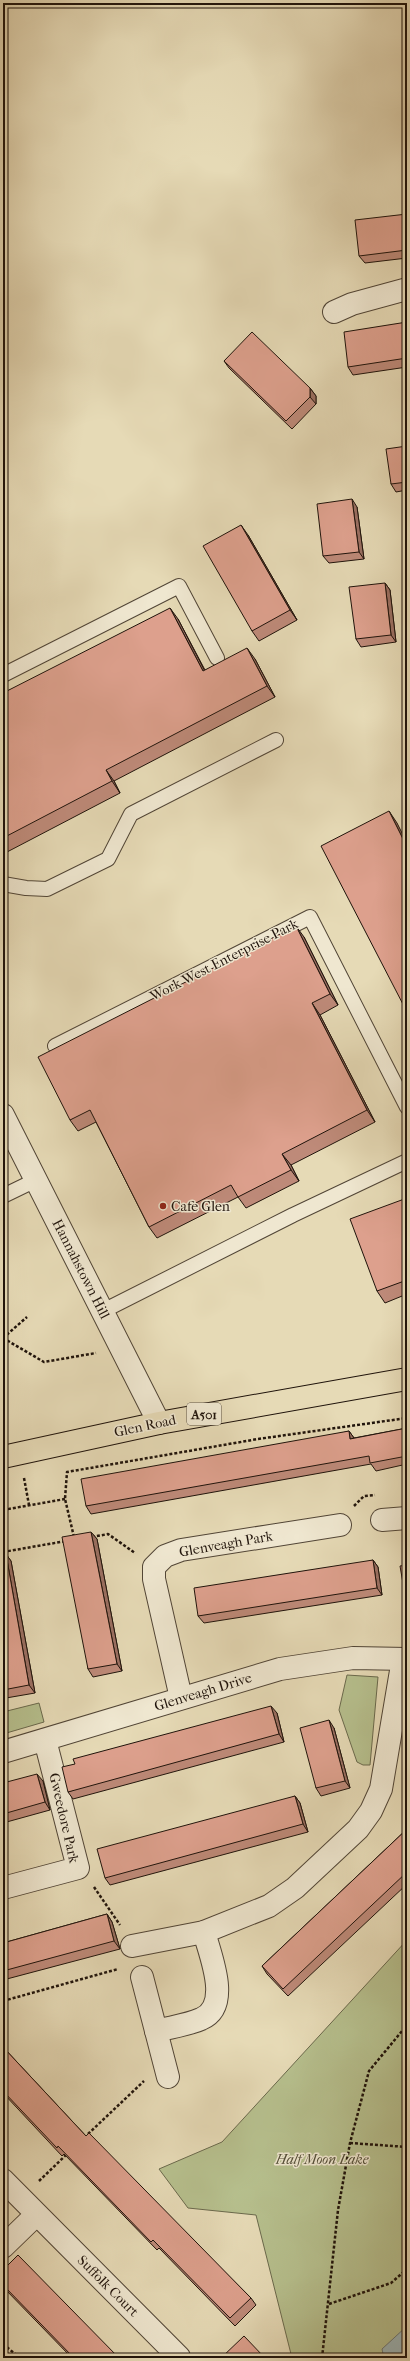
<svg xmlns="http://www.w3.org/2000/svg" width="410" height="2361" viewBox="0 0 410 2361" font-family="'IM FELL French Canon',serif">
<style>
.green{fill:#b6bf8d;stroke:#6a694c}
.water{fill:#9db7ba;stroke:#6b7574}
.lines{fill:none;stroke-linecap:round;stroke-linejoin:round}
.lane-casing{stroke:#514536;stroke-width:16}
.street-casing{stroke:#514536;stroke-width:24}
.primary-casing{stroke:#1f130b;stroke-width:24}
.path{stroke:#1f130b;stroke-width:2.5;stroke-dasharray:3 2;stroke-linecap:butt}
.lane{stroke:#efe7d0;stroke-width:14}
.street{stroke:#efe7d0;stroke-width:22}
.primary{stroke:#e6dab6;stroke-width:22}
.wall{fill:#be8a79;stroke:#1f130b}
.shaded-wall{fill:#9b7063;stroke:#1f130b}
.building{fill:#dda08d;stroke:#1f130b}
.poi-dot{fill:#8f2418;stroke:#efe7d0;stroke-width:1.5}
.labels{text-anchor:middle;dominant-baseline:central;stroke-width:3;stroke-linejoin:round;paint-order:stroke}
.shield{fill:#efe7d0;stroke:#5d5346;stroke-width:1}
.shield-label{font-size:13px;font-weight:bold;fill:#1f130b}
.street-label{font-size:14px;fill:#1f130b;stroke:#efe7d0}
.poi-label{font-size:14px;fill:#1f130b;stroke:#efe7d0;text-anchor:start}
.park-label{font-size:14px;font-style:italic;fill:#544f38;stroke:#efe7d0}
</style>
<rect width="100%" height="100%" fill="#e6dab6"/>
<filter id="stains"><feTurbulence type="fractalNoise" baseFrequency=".005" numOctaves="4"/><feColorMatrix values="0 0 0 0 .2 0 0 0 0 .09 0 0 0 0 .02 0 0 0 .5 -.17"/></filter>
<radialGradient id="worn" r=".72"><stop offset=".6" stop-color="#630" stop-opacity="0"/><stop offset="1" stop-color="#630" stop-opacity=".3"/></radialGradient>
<g class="green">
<polygon points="347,1675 378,1677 370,1765 363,1765 357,1762 339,1710"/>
<polygon points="39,1703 44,1722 3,1734 3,1712"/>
<polygon points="407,1940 407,2358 292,2358 256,2215 188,2208 159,2169 222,2142"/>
</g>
<polygon class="water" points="407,2326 407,2358 384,2358 382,2349"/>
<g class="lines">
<defs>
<g id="lane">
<polyline points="3,675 179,586 217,658"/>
<polyline points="3,884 26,888 47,889 108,859 131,814 276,740"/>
<polyline points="55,1046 310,917 407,1107"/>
<polyline points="3,1196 36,1180"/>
<polyline points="103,1311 293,1215 407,1161"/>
</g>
<g id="street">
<polyline points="334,312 352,304 407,289"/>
<polyline points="3,1115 159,1423"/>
<polyline points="382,1520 407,1518"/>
<polyline points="181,1698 154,1579 154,1567 165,1556 181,1550 340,1525"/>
<polyline points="3,1752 280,1669 353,1658 407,1659"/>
<polyline points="3,1888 78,1868 45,1740"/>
<polyline points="132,1946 204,1932 269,1906 295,1888 358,1829 371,1811 381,1789 403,1659"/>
<polyline points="142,1977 168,2077"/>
<path d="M 156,2031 C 171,2027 188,2025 201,2019 C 232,2006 210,1955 204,1932"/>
<polyline points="3,2180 179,2357"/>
<polyline points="3,2247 36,2215"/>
</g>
<polyline id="primary" points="3,1457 159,1423 407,1379"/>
</defs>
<use href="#lane" class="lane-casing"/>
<use href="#street" class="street-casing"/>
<use href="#primary" class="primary-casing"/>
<g class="path">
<polyline points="3,1338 44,1362 96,1353"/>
<polyline points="3,1338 27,1317"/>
<polyline points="24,1478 29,1505"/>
<polyline points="354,1506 364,1496 375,1495"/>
<polyline points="3,1510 65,1499"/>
<polyline points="74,1537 65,1499 67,1472 258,1439 407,1418"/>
<polyline points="92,1537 108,1534 135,1553"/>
<polyline points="3,1552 66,1541"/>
<polyline points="94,1887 120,1925"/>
<polyline points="3,2001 118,1969"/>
<polyline points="88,2134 144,2081"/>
<polyline points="350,2143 407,2147"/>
<polyline points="39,2181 67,2154"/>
<polyline points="329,2304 391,2283 407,2269"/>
<polyline points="3,2344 20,2358"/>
<polyline points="322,2358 338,2210 350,2143 369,2071 407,2025"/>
</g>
<use href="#lane" class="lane"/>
<use href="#street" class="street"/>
<use href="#primary" class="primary"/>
</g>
<g class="wall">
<polygon points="407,214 407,258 365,263 359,256"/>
<polygon points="407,322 407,367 353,375 348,367"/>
<polygon points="224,361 310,388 316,396 316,404 292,429 229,368"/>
<polygon points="407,446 407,490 396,492 391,484"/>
<polygon points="357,507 364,559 329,563 323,556"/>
<polygon points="248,535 297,620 259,641 252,631"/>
<polygon points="385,583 390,590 396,642 361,647 356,639"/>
<polygon points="178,619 205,670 255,659 275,697 114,781 120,793 7,852 3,847 3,693"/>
<polygon points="304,937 338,1005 320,1015 375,1122 291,1165 299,1181 246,1208 238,1197 157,1238 149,1227 96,1122 78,1131 70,1120"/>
<polygon points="407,1198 407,1294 385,1303 377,1291"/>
<polygon points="407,1428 407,1464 376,1471 371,1464 91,1514 86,1506 349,1431 354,1438"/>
<polygon points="91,1532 97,1539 122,1671 93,1677 88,1669"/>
<polygon points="3,1554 6,1554 11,1561 35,1693 6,1698 3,1694"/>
<polygon points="373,1560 378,1567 382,1595 204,1623 198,1616"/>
<polygon points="277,1713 284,1742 73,1799 68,1792"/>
<polygon points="334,1728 350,1788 321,1796 316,1788"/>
<polygon points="43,1781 50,1810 3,1823 3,1783"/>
<polygon points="295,1796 300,1803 308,1832 110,1885 105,1878"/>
<polygon points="407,1829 407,1884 288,1996 267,1974 262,1966"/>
<polygon points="107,1914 112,1922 120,1949 3,1980 3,1943"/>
<polygon points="3,2047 86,2136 251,2298 256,2305 235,2326 159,2248 157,2250 64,2154 62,2156 3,2093"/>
<polygon points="3,2270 119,2358 72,2358 3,2287"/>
</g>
<g class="shaded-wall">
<polygon points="310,388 316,396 316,404 310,397"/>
<polygon points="352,499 357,507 364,559 359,552"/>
<polygon points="241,525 248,535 297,620 290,610"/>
<polygon points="385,583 390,590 396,642 391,635"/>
<polygon points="170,608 178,619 211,683 203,671"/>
<polygon points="247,648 255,659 275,697 267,686"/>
<polygon points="106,770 114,781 120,793 112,781"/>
<polygon points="389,811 397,823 407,843 407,847"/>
<polygon points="296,926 304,937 338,1005 330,994"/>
<polygon points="312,1003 320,1015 375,1122 367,1110"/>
<polygon points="282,1154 291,1165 299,1181 291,1170"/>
<polygon points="349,1431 354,1438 350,1439"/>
<polygon points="91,1532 97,1539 122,1671 117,1664"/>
<polygon points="6,1554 11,1561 35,1693 29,1685"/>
<polygon points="373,1560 378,1567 382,1595 377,1588"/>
<polygon points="271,1706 277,1713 284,1742 279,1734"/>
<polygon points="329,1720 334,1728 350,1788 345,1781"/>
<polygon points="37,1774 43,1781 50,1810 45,1802"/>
<polygon points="295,1796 300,1803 308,1832 303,1824"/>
<polygon points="107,1914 112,1922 120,1949 114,1941"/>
</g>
<g class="building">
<polygon points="407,214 407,250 359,256 355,220"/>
<polygon points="407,322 407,358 348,367 344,332"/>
<polygon points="252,332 310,388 310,397 286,421 224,361"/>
<polygon points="407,446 407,482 391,484 386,449"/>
<polygon points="352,499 359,552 323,556 317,504"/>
<polygon points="241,525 290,610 252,631 203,546"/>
<polygon points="385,583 391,635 356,639 349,587"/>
<polygon points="170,608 203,671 247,648 267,686 106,770 112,781 3,838 3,693"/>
<polygon points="389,811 407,847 407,1012 321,846"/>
<polygon points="296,926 330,994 312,1003 367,1110 282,1154 291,1170 238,1197 231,1185 149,1227 90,1110 70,1120 38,1057"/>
<polygon points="407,1198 407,1280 377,1291 350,1219"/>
<polygon points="407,1428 407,1456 370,1463 369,1456 86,1506 81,1479 349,1431 350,1439"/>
<polygon points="91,1532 117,1664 88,1669 62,1537"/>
<polygon points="3,1554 6,1554 29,1685 3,1690"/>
<polygon points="373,1560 377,1588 198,1616 194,1588"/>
<polygon points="407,1565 407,1595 405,1595 400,1566"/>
<polygon points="271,1706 279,1734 68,1792 62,1767 75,1764 73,1759"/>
<polygon points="329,1720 345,1781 316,1788 300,1728"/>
<polygon points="37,1774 45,1802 3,1814 3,1783"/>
<polygon points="295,1796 303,1824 105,1878 97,1849"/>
<polygon points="407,1829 407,1872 283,1989 262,1966"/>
<polygon points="107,1914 114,1941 3,1971 3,1943"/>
<polygon points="3,2047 86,2136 89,2133 251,2298 230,2318 153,2240 151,2242 58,2146 57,2148 3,2091"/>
<polygon points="18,2255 119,2358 74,2358 3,2285 3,2270"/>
<polygon points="244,2336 264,2357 264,2358 221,2358"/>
</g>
<circle class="poi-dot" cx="163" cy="1206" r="4"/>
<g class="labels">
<rect class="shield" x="187" y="1403" width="34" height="22" rx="3"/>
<g class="shield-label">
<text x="204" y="1414">A501</text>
</g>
<g class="street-label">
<text transform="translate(224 960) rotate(-27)">Work West Enterprise Park</text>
<text transform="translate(81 1269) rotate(63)">Hannahstown Hill</text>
<text transform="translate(145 1426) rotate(-12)">Glen Road</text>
<text transform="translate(226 1544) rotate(-10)">Glenveagh Park</text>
<text transform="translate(203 1692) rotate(-17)">Glenveagh Drive</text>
<text transform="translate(64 1818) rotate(77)">Gweedore Park</text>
<text transform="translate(108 2286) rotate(45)">Suffolk Court</text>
</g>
<g class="poi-label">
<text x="171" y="1206">Cafe Glen</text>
</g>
<g class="park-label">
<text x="322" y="2159">Half Moon Lake</text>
</g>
</g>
<rect width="410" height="2361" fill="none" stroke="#e6dab6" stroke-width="16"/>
<rect x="4" y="4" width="402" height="2353" fill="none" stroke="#1f130b" stroke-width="2"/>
<rect x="8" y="8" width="394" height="2345" fill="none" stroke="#1f130b"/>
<rect width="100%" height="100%" filter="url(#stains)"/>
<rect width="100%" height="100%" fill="url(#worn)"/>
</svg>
